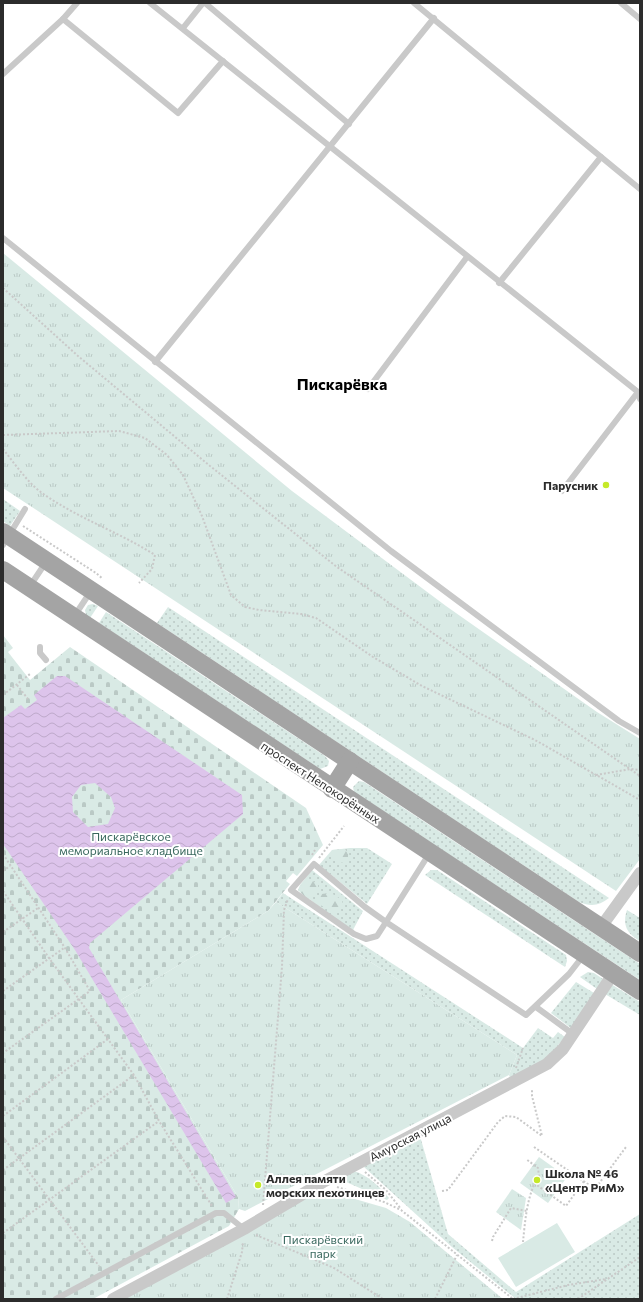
<svg xmlns="http://www.w3.org/2000/svg" width="643" height="1302" viewBox="0 0 643 1302" font-family="Commissioner,sans-serif">
<style>
.grass{fill:url(#grass-dots)}
.forest{fill:url(#forest-firs)}
.cemetery{fill:url(#cemetery-stones)}
.park{fill:url(#park-tufts)}
.garden{fill:#d9eae5}
.water{fill:url(#water-waves);fill-rule:evenodd}
.lines{fill:none;stroke-linecap:round;stroke-linejoin:round}
.path{stroke:#c9c9c9;stroke-width:2;stroke-dasharray:2 2;stroke-linecap:butt}
.service{stroke:#c9c9c9;stroke-width:6}
.minor{stroke:#c9c9c9;stroke-width:12}
.primary{stroke:#a4a4a4;stroke-width:18}
.poi-dot{fill:#c5e928;stroke:#fff;stroke-width:1.5}
.labels{text-anchor:middle;dominant-baseline:central;stroke-width:4;stroke-linejoin:round;paint-order:stroke}
.poi-label{font-size:12px;font-weight:bold;fill:#2c2c2c;stroke:#fff;text-anchor:start}
.street-label{font-size:12px;fill:#2c2c2c;stroke:#fff}
.park-label{font-size:12px;fill:#39685e;stroke:#fff}
.district-label{font-size:16px;font-weight:bold;fill:#000;stroke:#fff}
</style>
<defs>
<pattern id="grass-dots" width="8" height="8" patternUnits="userSpaceOnUse"><rect width="8" height="8" fill="#d9eae5"/><path d="M2 2h.1M6 6h.1" fill="none" stroke="#bac9c5" stroke-width="1.8" stroke-linecap="round"/></pattern>
<pattern id="forest-firs" width="22" height="20" patternUnits="userSpaceOnUse"><rect width="22" height="20" fill="#d9eae5"/><path d="M5 1l3.5 6h-7zM16 11l3.5 6h-7z" fill="#bac9c5"/></pattern>
<pattern id="cemetery-stones" width="16" height="16" patternUnits="userSpaceOnUse"><rect width="16" height="16" fill="#d9eae5"/><path d="M2 7V4a2 2 0 0 1 4 0v3zM10 15v-3a2 2 0 0 1 4 0v3z" fill="#bac9c5"/></pattern>
<pattern id="park-tufts" width="24" height="20" patternUnits="userSpaceOnUse"><rect width="24" height="20" fill="#d9eae5"/><path d="M3 7l-1-3M5 7V3M7 7l1-3M15 17l-1-3M17 17v-4M19 17l1-3" fill="none" stroke="#bac9c5"/></pattern>
<pattern id="water-waves" width="16" height="10" patternUnits="userSpaceOnUse"><rect width="16" height="10" fill="#ddc4eb"/><path d="M0 5q4-4 8 0t8 0" fill="none" stroke="#bea9ca"/></pattern>
</defs>
<rect width="100%" height="100%" fill="#fff"/>
<g class="grass">
<polygon points="3,499 20,511 10,526 3,521"/>
<polygon points="93,604 98,606 90,618 86,615 85,610 88,605"/>
<path d="M 168,607 L 609,898 C 599,906 591,907 579,902 L 157,623 Z"/>
<polygon points="106,612 325,756 329,761 328,766 320,769 99,623"/>
<polygon points="359,781 364,782 640,964 640,980 354,792 353,787"/>
<polygon points="350,848 367,848 392,864 367,904 319,865 332,850"/>
<polygon points="312,870 363,911 353,930 341,924 298,890 300,885"/>
<polygon points="431,870 437,870 566,955 567,961 565,967 425,875"/>
<polygon points="283,893 523,1048 538,1028 553,1038 558,1032 565,1037 545,1061 511,1080 509,1075 517,1055 276,902"/>
<path d="M 627,910 L 640,918 L 640,941 C 627,934 622,925 627,910 Z"/>
<polygon points="588,972 594,973 603,979 597,989 580,977"/>
<polygon points="576,982 594,993 572,1029 551,1013"/>
<polygon points="611,984 640,1002 640,1015 605,994"/>
<polygon points="420,1136 448,1234 516,1292 640,1214 640,1299 516,1299 452,1247 364,1167"/>
<path d="M 354,1171 C 369,1176 379,1186 389,1198 L 387,1200 L 337,1178 Z"/>
</g>
<g class="forest">
<polygon points="345,849 348,854 348,859 345,863 338,862 331,855 332,850"/>
<polygon points="306,878 318,884 318,888 308,900 298,890"/>
<polygon points="331,893 342,900 343,906 339,911 331,911 317,903 316,899 321,894"/>
</g>
<polygon class="cemetery" points="3,635 13,648 8,652 30,680 70,647 306,808 323,845 297,876 293,873 286,881 290,884 268,911 121,1000 238,1197 239,1209 229,1226 93,1299 3,1299"/>
<g class="park">
<polygon points="3,253 292,491 446,606 597,712 640,739 640,859 616,891 3,488"/>
<polygon points="276,902 517,1055 509,1075 245,1211 239,1209 238,1197 121,1000 268,911"/>
<polygon points="539,1157 567,1177 548,1203 520,1183"/>
<polygon points="317,1188 386,1208 410,1222 503,1299 119,1299"/>
<polygon points="512,1189 526,1198 521,1230 496,1212"/>
</g>
<polygon class="garden" points="557,1223 575,1252 516,1287 498,1258"/>
<path class="water" d="M 57,676 L 65,676 L 242,795 L 243,814 L 90,943 L 89,948 L 236,1197 L 226,1203 L 75,950 L 3,844 L 3,718 L 21,705 L 25,709 L 37,700 L 34,695 ZM 95,783 L 111,797 L 115,808 L 108,824 L 88,827 L 73,812 L 72,797 L 81,785 Z"/>
<g class="lines">
<g class="path">
<polyline points="3,288 78,356 210,466 337,567 640,776"/>
<polyline points="3,435 119,431 145,438 167,455 183,475 202,516 231,595 245,607 259,610 301,614 316,618 373,657 422,686 535,740 640,800"/>
<path d="M 3,449 C 15,464 27,482 42,493 C 77,518 119,532 155,555 L 152,569 L 139,583"/>
<polyline points="23,526 96,573 103,579"/>
<polyline points="17,685 28,699"/>
<polyline points="3,695 30,674"/>
<polyline points="596,775 631,769 640,770"/>
<polyline points="3,854 65,948 90,991 3,1053"/>
<polyline points="312,855 315,850"/>
<polyline points="319,858 344,826"/>
<polyline points="3,871 10,866"/>
<polyline points="3,891 49,958 134,1075 159,1121 212,1206"/>
<polyline points="3,932 38,908"/>
<polyline points="3,991 64,948"/>
<polyline points="516,1068 523,1048"/>
<polyline points="3,1116 108,1039"/>
<polyline points="3,1137 99,1266"/>
<polyline points="534,1147 595,1189 626,1147"/>
<polyline points="3,1170 134,1075"/>
<polyline points="365,1172 386,1190 401,1209"/>
<polyline points="534,1183 566,1206 584,1181"/>
<polyline points="337,1187 384,1202 401,1210 513,1299"/>
<polyline points="442,1191 448,1190 498,1122 505,1116 516,1117 542,1136 532,1096 532,1090"/>
<polyline points="263,1205 282,967 284,910 288,899"/>
<polyline points="3,1233 159,1121"/>
<polyline points="256,1235 334,1268 383,1299"/>
<polyline points="492,1241 493,1237 511,1208 527,1211"/>
<path d="M 523,1242 C 525,1222 527,1193 539,1176 L 538,1168 L 526,1159"/>
<polyline points="227,1299 242,1252 243,1242"/>
<polyline points="435,1299 457,1255"/>
<polyline points="513,1299 568,1285 606,1279"/>
<polyline points="578,1299 640,1257"/>
</g>
<g class="service">
<polyline points="150,3 638,392 640,399"/>
<polyline points="205,3 349,124"/>
<polyline points="414,3 640,189"/>
<polyline points="621,3 640,19"/>
<polyline points="63,19 178,113 223,61"/>
<polyline points="183,28 203,3"/>
<polyline points="3,74 63,19 77,3"/>
<polyline points="3,238 391,551 619,721 640,733"/>
<polyline points="499,283 601,157"/>
<polyline points="155,362 434,18"/>
<polyline points="368,389 467,257"/>
<polyline points="562,491 638,392 639,393"/>
<polyline points="3,545 25,509"/>
<polyline points="30,586 46,562"/>
<polyline points="75,615 91,591"/>
<polyline points="40,647 40,653 46,660"/>
<polyline points="429,854 386,922 526,1015 569,974 583,956"/>
<polygon points="314,864 365,907 386,922 377,936 366,939 354,934 291,890"/>
<polyline points="536,1007 573,1034"/>
<polyline points="56,1299 216,1213 224,1213 244,1229"/>
</g>
<g class="minor">
<polyline points="601,927 640,873"/>
<polyline points="113,1299 244,1229 323,1182 547,1064 563,1049 613,974"/>
</g>
<g class="primary">
<polyline points="3,532 640,953"/>
<polyline points="3,570 640,991"/>
<polyline points="332,789 350,761"/>
</g>
</g>
<g class="poi-dot">
<circle cx="606" cy="485" r="4"/>
<circle cx="537" cy="1180" r="4"/>
<circle cx="258" cy="1185" r="4"/>
</g>
<g class="labels">
<g class="poi-label">
<text x="598" y="485" text-anchor="end">Парусник</text>
<text x="545" y="1173">Школа № 46<tspan x="545" dy="14">«Центр РиМ»</tspan></text>
<text x="266" y="1178">Аллея памяти<tspan x="266" dy="14">морских пехотинцев</tspan></text>
</g>
<g class="street-label">
<text transform="translate(321 782) rotate(33)">проспект Непокорённых</text>
<text transform="translate(410 1137) rotate(-27)">Амурская улица</text>
</g>
<g class="park-label">
<text x="131" y="836">Пискарёвское<tspan x="131" dy="14">мемориальное кладбище</tspan></text>
<text x="323" y="1239">Пискарёвский<tspan x="323" dy="14">парк</tspan></text>
</g>
<g class="district-label">
<text x="342" y="383">Пискарёвка</text>
</g>
</g>
<rect width="643" height="1302" fill="none" stroke="#2c2c2c" stroke-width="8"/>
</svg>
